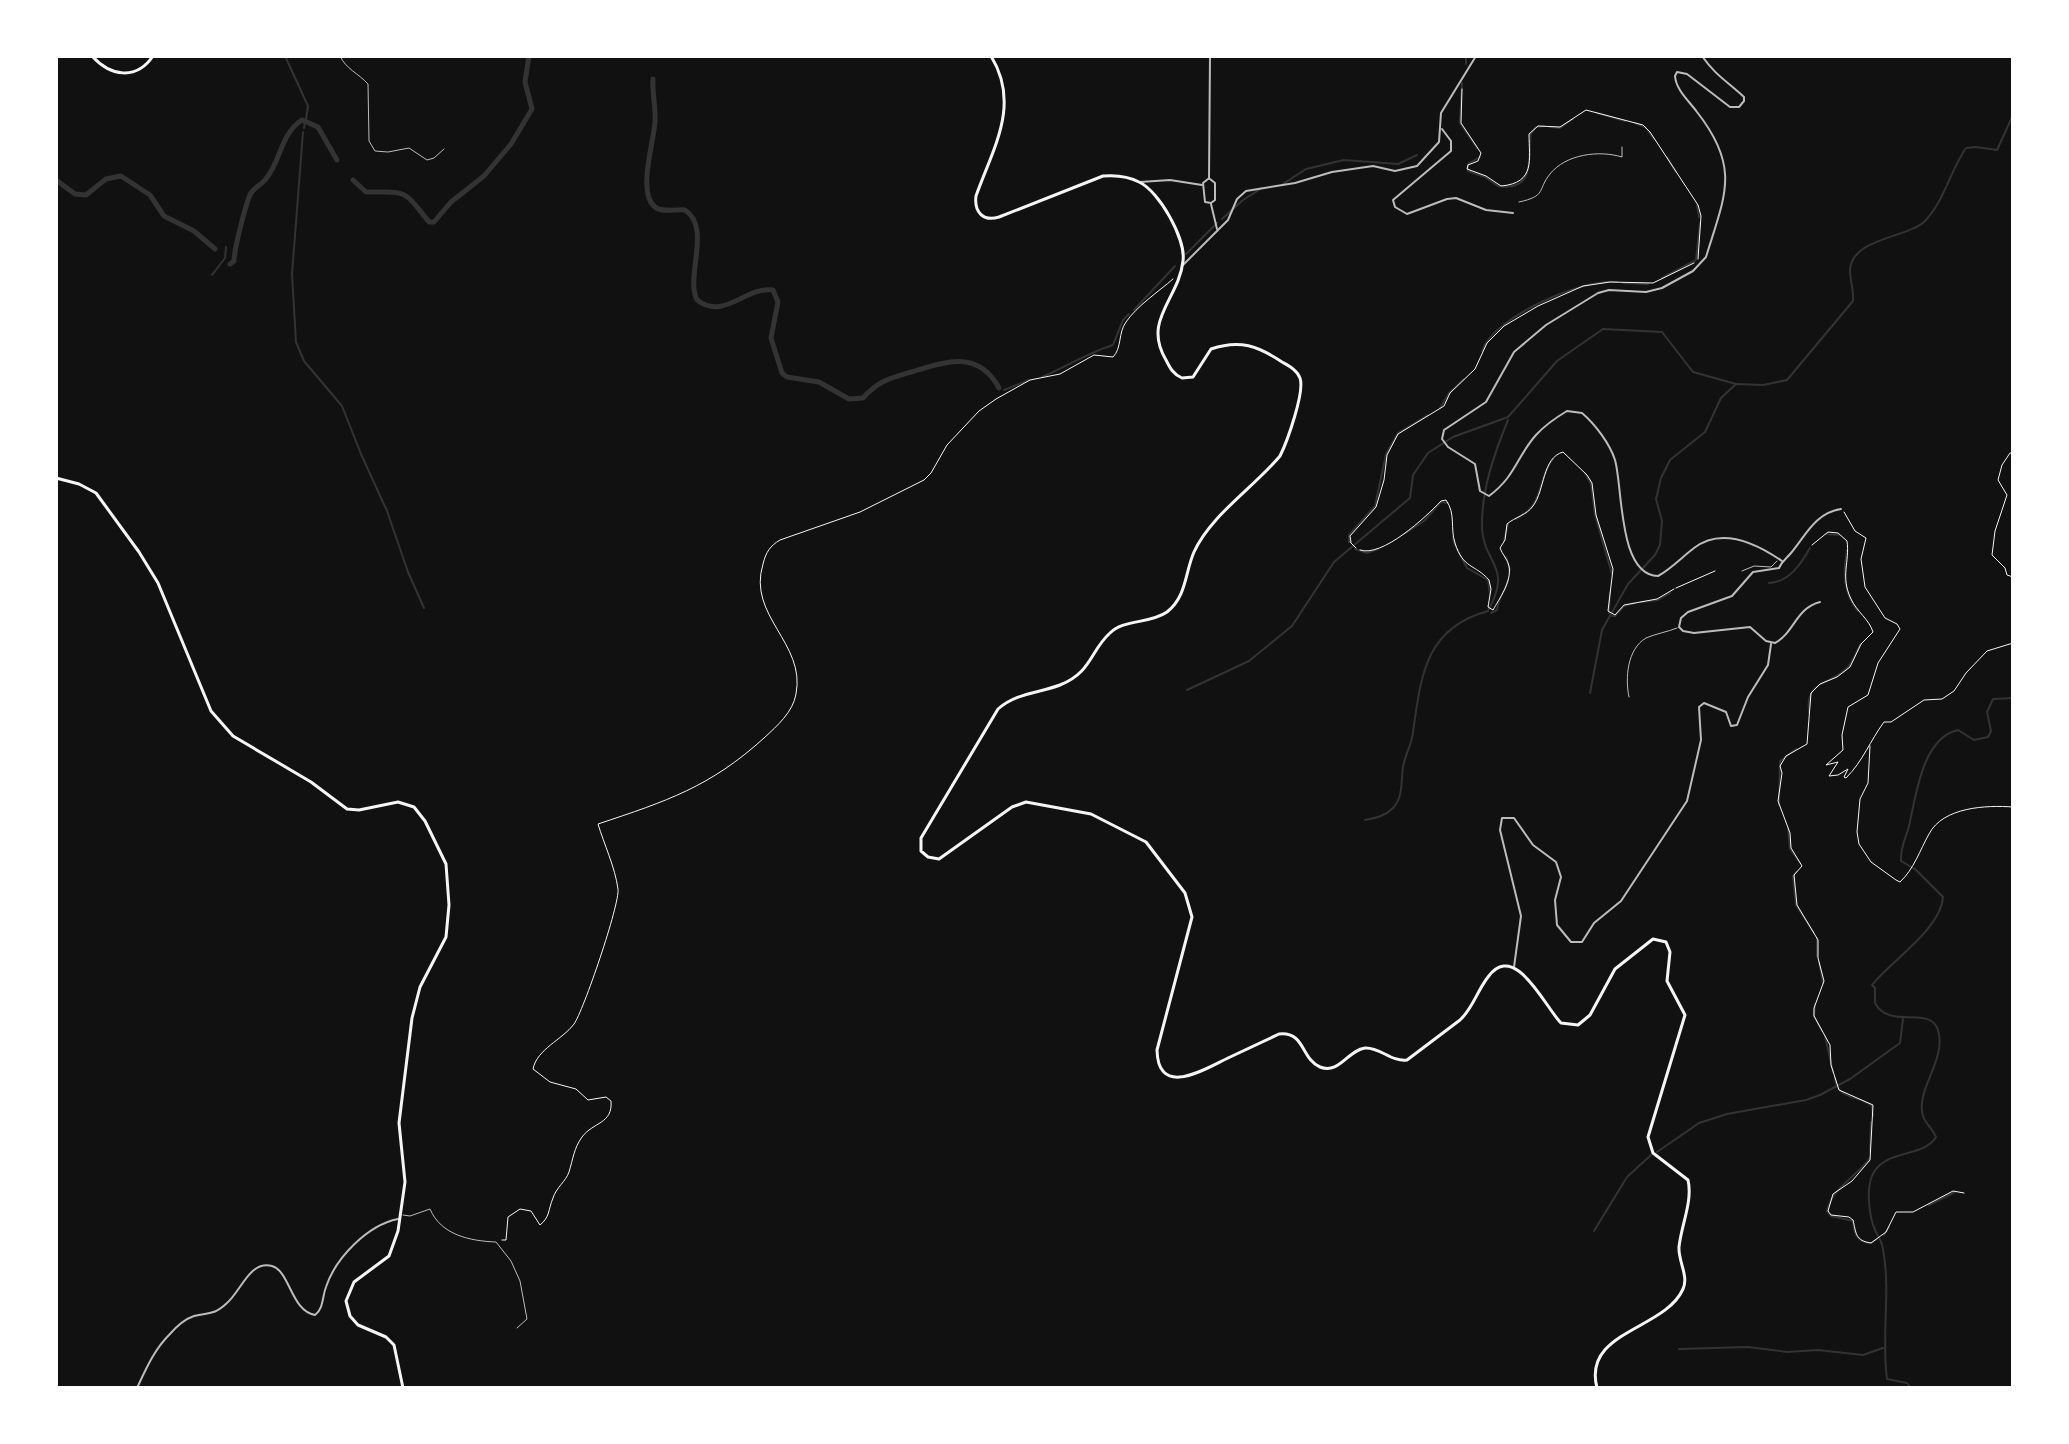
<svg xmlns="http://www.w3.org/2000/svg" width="2069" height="1444" viewBox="0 0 2069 1444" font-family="'Crimson Pro',serif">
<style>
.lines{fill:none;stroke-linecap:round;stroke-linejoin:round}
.stream{stroke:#333;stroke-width:2}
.canal{stroke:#333;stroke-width:5}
.path{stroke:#f5f5f5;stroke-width:1}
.service{stroke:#bcbcbc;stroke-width:1}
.minor{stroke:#bcbcbc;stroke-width:2}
.secondary{stroke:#f5f5f5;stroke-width:3}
</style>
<rect width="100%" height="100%" fill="#111"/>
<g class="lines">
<g class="stream">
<polyline points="285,56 308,106 306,119"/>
<polyline points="1466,56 1466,64"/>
<polyline points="1462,83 1460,123 1477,148"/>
<polyline points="1597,113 1625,121"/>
<polyline points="1635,123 1645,127 1654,139"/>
<polyline points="1550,127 1560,128 1573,119"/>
<polyline points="304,128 305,122"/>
<polyline points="303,132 292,274 296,342 304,361 342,406 361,454 387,511 408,572 424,608"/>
<path d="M 1480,157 L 1468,164 L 1468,171 L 1485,177 L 1498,186 C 1538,192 1527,155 1531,133 L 1536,127 L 1544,126"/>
<polyline points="1667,157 1676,172"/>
<polyline points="1283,184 1306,169 1344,160 1398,164 1417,155"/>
<polyline points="1697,205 1699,217"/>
<polyline points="1222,219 1243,200 1262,188"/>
<polyline points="1186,254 1217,223"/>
<polyline points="212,275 225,258 226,247"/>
<polyline points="1662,278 1696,260 1700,223"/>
<polyline points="1623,283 1648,284"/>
<polyline points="1134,310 1175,266"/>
<path d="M 1482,351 C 1493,317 1583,278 1617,282"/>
<path d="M 1042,377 C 1067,366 1088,353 1113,345 L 1123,320 L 1129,314"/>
<polyline points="1004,390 1029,380"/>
<polyline points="1440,408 1449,393 1464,379"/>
<polyline points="1585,473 1591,484 1595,515 1612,574"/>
<path d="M 1516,519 C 1546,503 1536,481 1553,459"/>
<polyline points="1404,534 1424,521 1441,502 1448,503"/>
<polyline points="1826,534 1839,535"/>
<polyline points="1453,537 1454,543 1467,568 1488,580 1490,594"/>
<polyline points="1504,541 1508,524"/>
<polyline points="1349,542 1349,535 1375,506 1386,454 1398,433 1428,415"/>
<polyline points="1355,549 1367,553 1378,549"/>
<path d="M 1847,550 C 1843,572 1843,593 1858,611"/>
<polyline points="1506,557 1510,570"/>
<path d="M 1769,583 C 1789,582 1801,564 1810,548"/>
<polyline points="1641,602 1658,600 1670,593"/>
<path d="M 1491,613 L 1497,610 C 1498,598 1505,592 1508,580"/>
<polyline points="1609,613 1610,592"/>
<polyline points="1612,616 1615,616 1624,606 1635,603"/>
<polyline points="1187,690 1249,661 1292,626 1334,562 1410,498 1413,475 1428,453 1453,437 1508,417 1557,361 1603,329 1662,332 1693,372 1736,384"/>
<path d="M 1590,693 L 1602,630 L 1628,584 L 1655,555 L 1660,545 L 1662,521 L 1656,499 L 1661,478 L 1670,460 L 1705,432 L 1721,398 L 1736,384 L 1763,385 L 1787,380 L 1853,301 C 1854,290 1850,281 1850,270 C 1852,237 1910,238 1926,220 C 1945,199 1950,171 1966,148 L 1976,147 L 1997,150 L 2013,115"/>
<path d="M 1809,713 C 1805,678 1830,687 1848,667 C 1854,661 1856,651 1861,644"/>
<polyline points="1779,805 1780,761 1796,749"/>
<path d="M 1365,820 C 1376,818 1385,816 1393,808 C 1403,798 1401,781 1403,767 C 1405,755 1412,744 1413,732 C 1421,676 1425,628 1488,611 C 1513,566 1484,564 1482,529 C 1481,491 1494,454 1508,420"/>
<polyline points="1788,829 1790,849 1800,863"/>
<polyline points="1797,871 1793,876 1796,905 1814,933"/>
<polyline points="1817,938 1817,956"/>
<polyline points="1819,962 1823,983"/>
<polyline points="1815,1004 1814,1016 1822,1031"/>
<polyline points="1825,1036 1833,1072"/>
<path d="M 1835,1078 C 1837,1100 1858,1095 1872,1106 L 1873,1116"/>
<polyline points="1657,1152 1699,1123 1727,1114 1806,1100 1820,1095 1850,1079 1900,1043 1903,1019"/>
<polyline points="1870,1152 1871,1122"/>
<path d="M 1870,1158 C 1856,1177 1832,1188 1827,1211 L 1831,1216 L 1853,1221 C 1854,1233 1856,1242 1871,1243 L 1877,1239"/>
<polyline points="1929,1205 1955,1192"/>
<polyline points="1594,1231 1627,1177 1651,1155"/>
<polyline points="1884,1235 1889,1227"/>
<polyline points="1679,1349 1748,1347 1787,1352 1818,1350 1863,1355 1883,1348"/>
<path d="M 1911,1388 L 1907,1383 L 1887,1379 C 1881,1336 1891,1293 1883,1249 C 1882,1242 1879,1238 1876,1232 C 1869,1218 1865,1186 1874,1172 C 1888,1149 1923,1158 1936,1137 C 1933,1129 1925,1123 1923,1116 C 1915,1090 1947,1060 1938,1030 C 1930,1005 1889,1030 1875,1003 L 1875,988 L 1872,985 C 1891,961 1941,929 1943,897 L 1915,869 L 1901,861 C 1900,847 1906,838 1909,826 C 1916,796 1922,738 1958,730 L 1974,740 L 1988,737 L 1991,731 L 1987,712 L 1993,699 L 2013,698"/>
</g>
<g class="canal">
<path d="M 653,79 C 652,93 656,108 655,122 C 654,141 637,193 655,207 C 662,213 676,209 685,210 C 712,228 685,276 697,300 C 724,321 746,286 773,290 L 778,302 L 771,338 L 782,373 L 787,377 L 819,382 L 849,399 L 863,398 C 878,381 890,378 911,372 C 945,362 978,349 999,388"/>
<polyline points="56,180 75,194 86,195 106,179 121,176 150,195 164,216 194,231 215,249"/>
<path d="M 353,180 L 366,192 C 407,192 402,188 429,222 L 434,222 L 451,202 L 484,176 L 511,144 L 532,109 L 525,82 L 529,56"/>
<path d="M 230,264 L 234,261 C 234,250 246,202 251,193 C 255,187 261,185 265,180 C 281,162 280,134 302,120 L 318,127 L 337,160"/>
</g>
<g class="path">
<path d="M 1462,89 L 1461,123 L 1481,153 L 1478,161 L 1468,165 L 1467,169 L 1486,176 L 1501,186 C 1536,183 1529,159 1529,134 L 1538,126 L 1560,127 L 1586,110 L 1643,125 L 1650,132 L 1698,205 L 1701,216 L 1698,259"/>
<polyline points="2013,453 2010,453 2002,465 1998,480 2007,495 1995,531 1992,555 2005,568 2007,575 2013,577"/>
<path d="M 1844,512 L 1855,531 L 1866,538 L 1861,559 L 1865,587 L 1885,618 L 1897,624 L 1900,629 L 1878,663 L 1868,695 L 1848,707 L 1842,735 L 1843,750 L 1826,765 L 1838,762 L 1829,776 L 1838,775 L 1848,769 L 1844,777 L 1846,778 C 1863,761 1870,741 1884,722 L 1891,722 L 1924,700 L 1942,699 L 1954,691 L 1966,673 L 1987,651 L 2013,643"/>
<polyline points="1350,542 1356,548"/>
<polyline points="1351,542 1350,536 1376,507 1384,480 1387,455 1398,434 1444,406 1450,393 1475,369 1487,343 1504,326 1538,306 1583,286 1610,282 1653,283 1694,263"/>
<path d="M 1812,545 L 1828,532 L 1838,533 L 1847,541 C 1850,562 1840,576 1851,599 C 1857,612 1869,619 1873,632 L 1861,644 L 1850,667 L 1837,677 L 1820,684 L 1811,693 L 1807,744 L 1786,756 L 1780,766 L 1782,773 L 1778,801 L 1790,833 L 1791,848 L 1802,866 L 1794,875 L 1797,905 L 1818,940 L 1818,958 L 1824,981 L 1814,1008 L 1814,1016 L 1830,1045 L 1831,1065 L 1839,1090 L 1873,1105 L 1870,1160 L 1852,1181 L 1833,1194 L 1828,1211 L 1831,1215 L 1849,1217 L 1853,1220 C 1856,1232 1855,1241 1871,1243 L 1886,1232 L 1896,1212 L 1913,1212 L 1953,1191 L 1964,1193"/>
<path d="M 1360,550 C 1382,558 1426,517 1441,501 L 1446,500 C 1456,514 1450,528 1455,543 C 1463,569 1475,564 1489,580 L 1491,589 L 1488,607 L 1493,610 C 1499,599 1512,582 1509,566 C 1508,560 1502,554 1500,548 L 1505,540 L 1507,524 C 1515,517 1527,515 1533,506 C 1545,490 1542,458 1563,452 L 1587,475 L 1592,483 L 1596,515 L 1613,569 L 1608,611 L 1615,615 L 1624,605 L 1657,599 L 1674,589"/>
<polyline points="1676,588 1715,571"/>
<path d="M 1870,746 L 1868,783 L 1860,799 L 1857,832 L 1859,844 L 1871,862 L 1896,880 L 1900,882 C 1914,869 1920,850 1929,834 C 1943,807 1986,805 2013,807"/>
<path d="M 502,1240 L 506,1240 L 508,1217 L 520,1209 L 531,1211 L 540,1225 C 550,1217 548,1210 553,1198 C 556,1188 566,1181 569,1172 C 573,1159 574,1148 582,1137 C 593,1122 613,1124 611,1101 L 606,1097 L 588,1100 L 576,1089 L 550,1082 L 533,1069 C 537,1049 562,1040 574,1024 C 583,1012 620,904 618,889 C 615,867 604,844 598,824 C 667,801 710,787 764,738 C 777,726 793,712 796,694 C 806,643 747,616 763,564 C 766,552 770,546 780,540 L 860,512 L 924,480 L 931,473 L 947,445 L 979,411 L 996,399 L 1030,380 L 1060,374 L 1094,355 L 1113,357 C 1122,348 1118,333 1126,322 C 1137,306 1158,292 1173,279"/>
</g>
<g class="service">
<path d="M 340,56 C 346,69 358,73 368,84 L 369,141 L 375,151 L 388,152 L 409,148 L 427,160 L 434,158 L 444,149"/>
<path d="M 1519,202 C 1547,196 1537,190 1550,174 C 1566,154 1599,150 1622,157 L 1622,147"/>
<polyline points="1742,571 1754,566 1771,567 1777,561"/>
<path d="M 1629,697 C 1625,679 1627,649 1646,638 C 1655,634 1667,632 1677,628"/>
<path d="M 403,1215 L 410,1216 L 430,1209 C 441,1235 470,1241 496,1242 L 511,1261 L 520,1281 L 527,1319 L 517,1328"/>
</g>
<g class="minor">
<path d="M 1702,56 C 1716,76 1727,81 1744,97 L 1744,101 L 1739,107 L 1730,107 L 1687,74 L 1677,72 L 1675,76 C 1676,90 1689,101 1697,112 C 1741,168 1725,195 1706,257 L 1693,271 L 1662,288 L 1646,292 L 1609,290 L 1598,293 L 1546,325 L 1514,352 L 1486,402 L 1444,430 L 1442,439 L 1448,447 L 1475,464 L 1480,491 L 1489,496 C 1516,476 1517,456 1536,435 C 1545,425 1557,417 1567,411 L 1582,413 C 1595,424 1610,444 1615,460 C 1623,488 1618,575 1658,576 C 1671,569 1682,557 1694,548 C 1721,527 1756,543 1782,561"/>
<polyline points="1442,129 1451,141 1451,151 1393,200 1395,207 1407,214 1447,199 1456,198 1486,210 1513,213"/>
<polyline points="1208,179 1203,183 1205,202 1211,203"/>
<polyline points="1209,179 1210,56"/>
<polyline points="1210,179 1215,183 1215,200 1211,203"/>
<polyline points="1140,182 1170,180 1202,185"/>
<polyline points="1211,204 1217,229"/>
<polyline points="1183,265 1228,220 1237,199 1246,191 1295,183 1332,172 1373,166 1395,171 1417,166 1439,142 1441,113 1476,56"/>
<path d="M 1820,602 C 1796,608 1794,633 1775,643 L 1766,641 L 1750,627 L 1694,633 L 1683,631 L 1679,627 L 1681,618 L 1688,612 L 1732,596 L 1753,572 L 1779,568 C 1782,561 1786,559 1791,553 C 1806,535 1815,513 1841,509"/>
<polyline points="1514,967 1521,916 1500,830 1502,818 1514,818 1533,845 1556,862 1561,877 1555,900 1557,925 1571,942 1582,942 1594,923 1621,901 1687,801 1701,740 1699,707 1704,703 1726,712 1731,726 1737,725 1748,697 1768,665 1771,644"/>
<path d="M 137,1388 C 146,1369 154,1350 169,1335 C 175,1328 185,1319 194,1316 C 209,1312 213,1316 227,1303 C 241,1291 250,1260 272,1266 C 290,1271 291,1311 315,1315 C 324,1308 322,1297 326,1287 C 336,1257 368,1225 398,1219"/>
</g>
<g class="secondary">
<path d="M 92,56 C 110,76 136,81 153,56"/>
<polyline points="915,56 921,56"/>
<path d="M 991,56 C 1021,105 993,148 976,196 C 974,212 983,222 999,217 L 1103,176 C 1115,175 1128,176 1139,182 C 1159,191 1186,239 1183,261 C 1179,299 1142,320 1166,360 C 1170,368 1173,374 1182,378 L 1193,377 L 1211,349 C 1240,339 1258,346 1282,362 C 1289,366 1297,370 1300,378 C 1305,392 1287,442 1280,456 C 1254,487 1210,516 1194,552 C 1185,572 1187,596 1167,612 C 1150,624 1124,619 1110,633 C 1090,651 1092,672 1060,685 C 1039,693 1016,693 998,709 L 921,838 L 921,851 L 928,857 L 939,859 L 1012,807 L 1026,802 L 1091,814 L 1146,842 L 1185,893 L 1192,917 L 1157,1050 C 1158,1099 1205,1069 1228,1058 C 1245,1050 1262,1042 1279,1034 C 1305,1031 1301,1059 1320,1067 C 1339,1075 1348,1050 1365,1048 C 1380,1047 1391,1062 1407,1060 L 1460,1020 C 1473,1008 1477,991 1488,977 C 1515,940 1545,1007 1561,1023 L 1578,1025 L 1590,1015 L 1615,969 L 1653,939 L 1666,942 L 1670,952 L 1667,981 L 1685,1015 L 1648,1137 L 1653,1153 L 1688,1180 C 1693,1201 1681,1226 1679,1247 C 1678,1261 1689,1276 1683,1289 C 1665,1330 1582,1331 1597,1388"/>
<polyline points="56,478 79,484 96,493 139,552 158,583 211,711 233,736 311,782 347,809 359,810 398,802 414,807 425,821 446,864 449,905 446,937 420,987 412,1018 399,1123 405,1182 398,1231 389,1256 354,1282 346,1301 350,1316 358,1325 386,1337 394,1345 403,1388"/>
</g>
</g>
<rect width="2069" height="1444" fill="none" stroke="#ffffff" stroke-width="116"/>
</svg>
